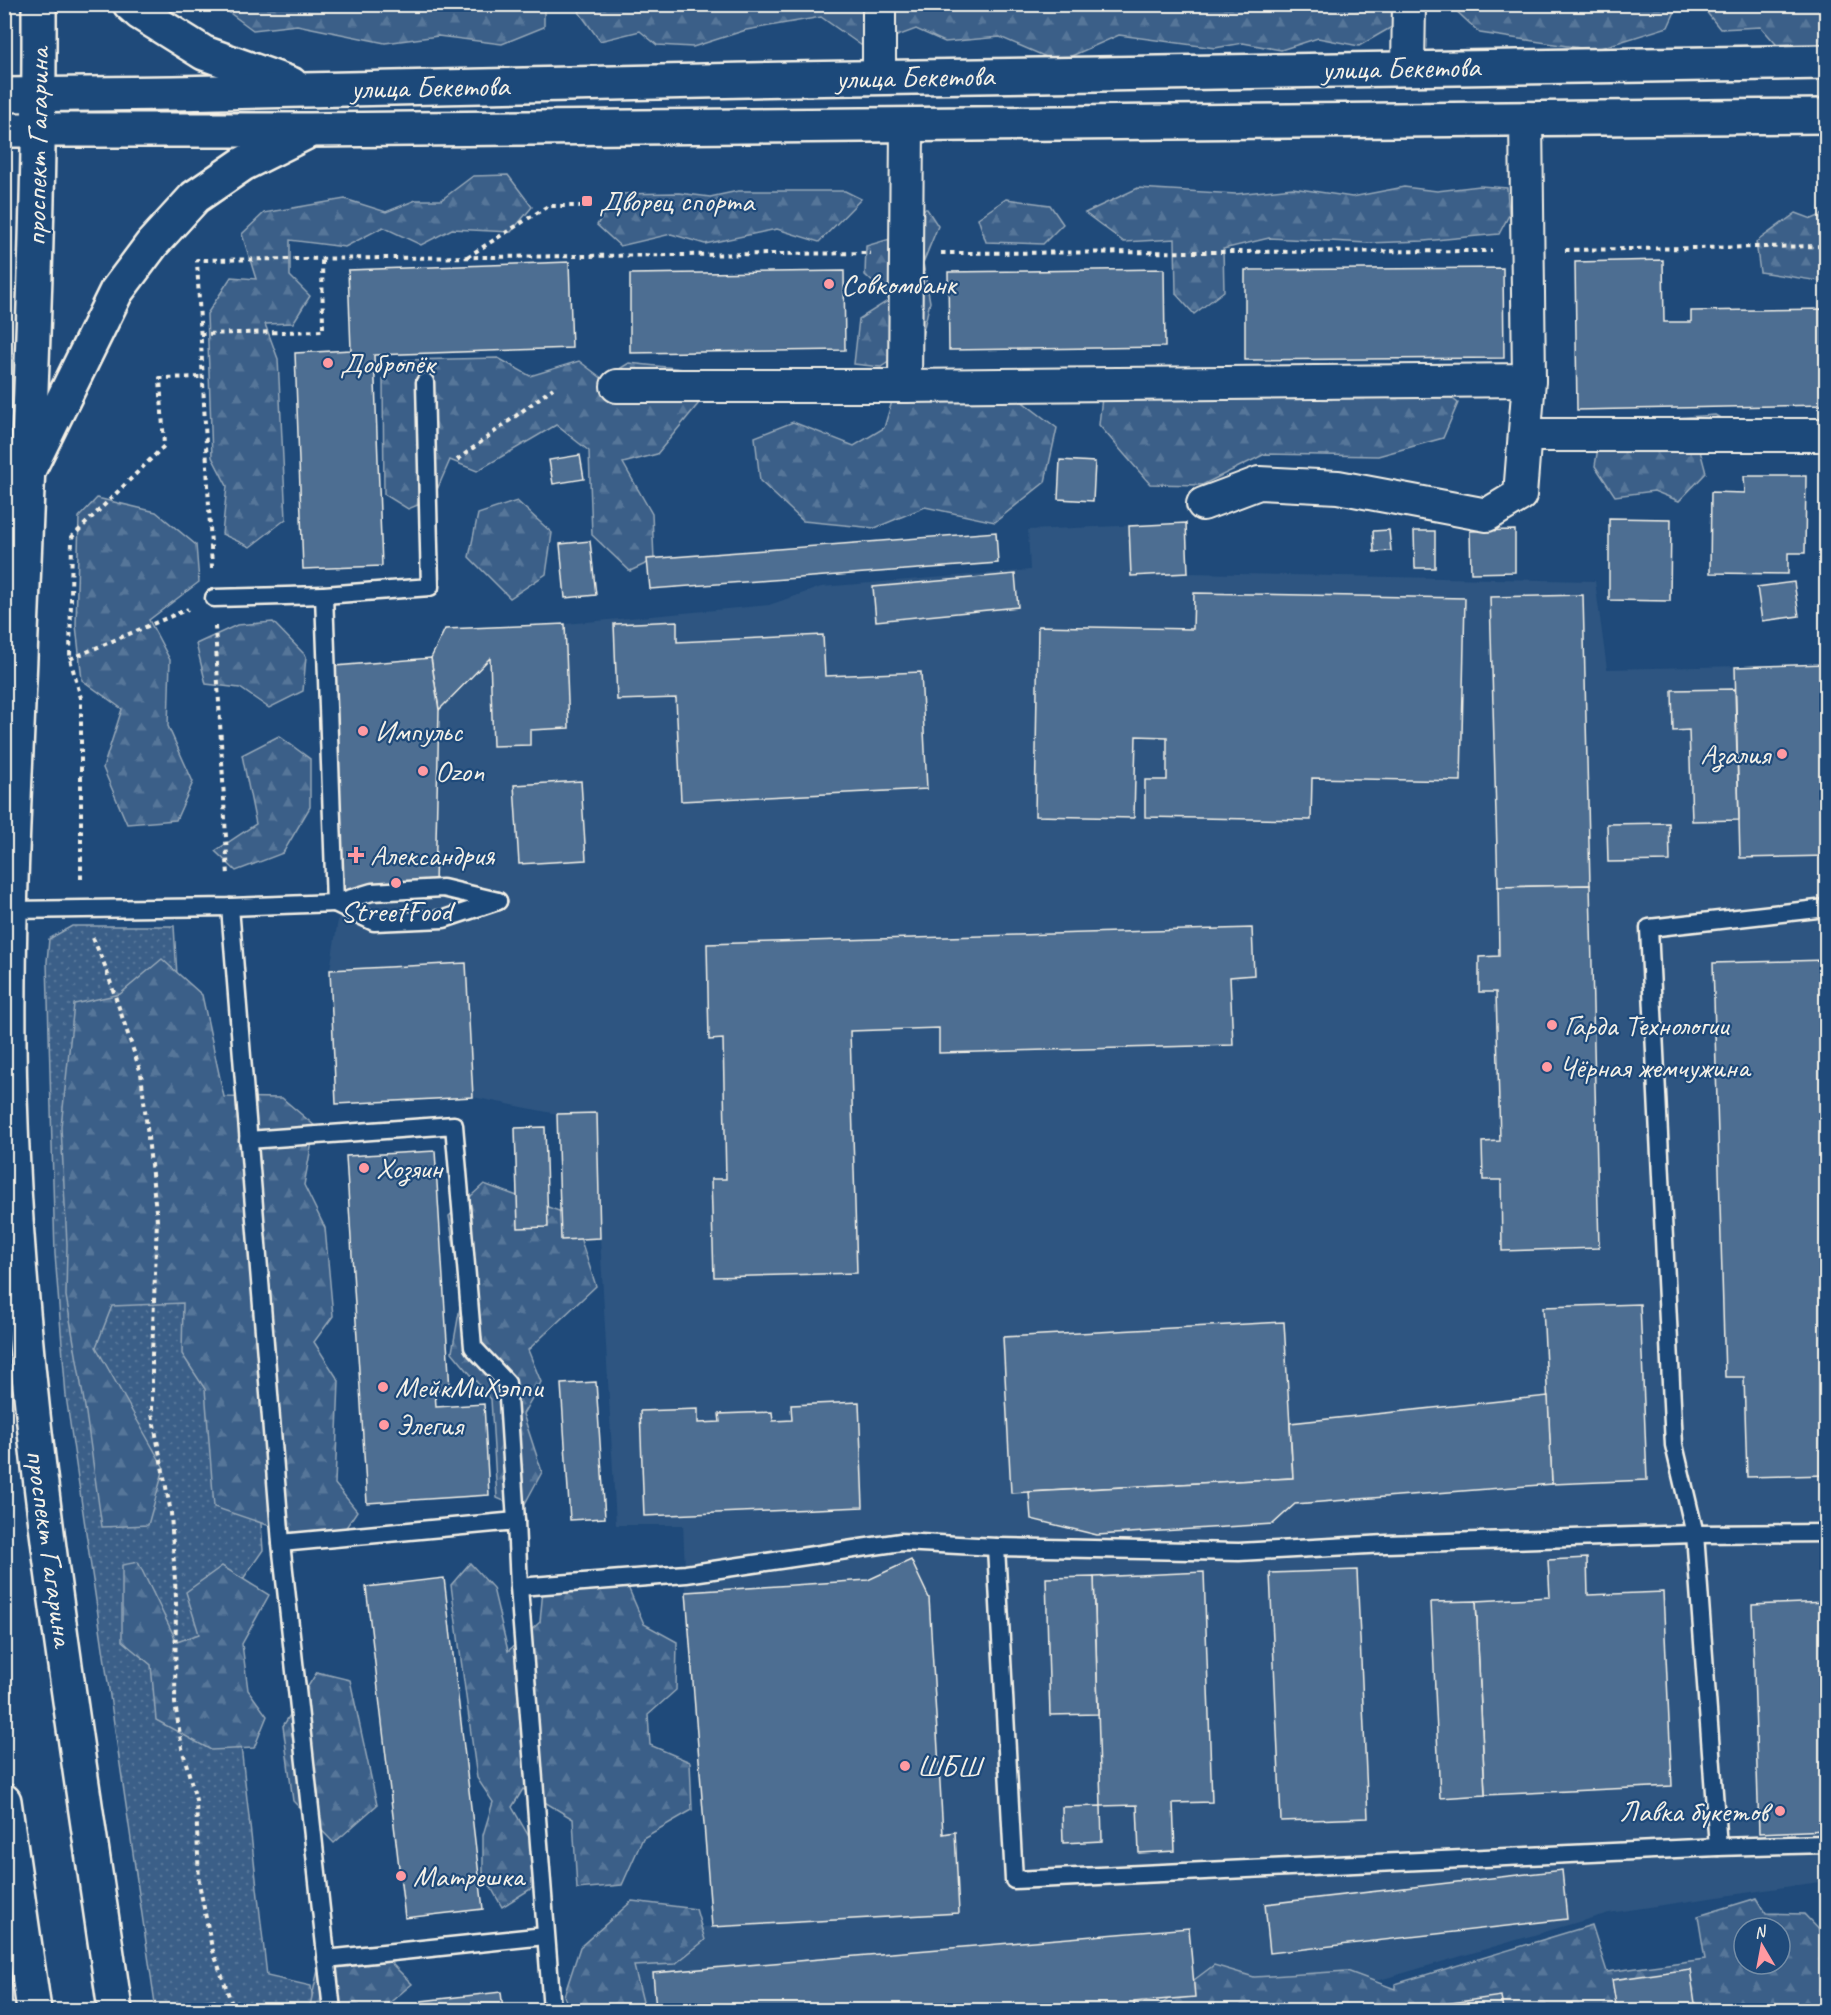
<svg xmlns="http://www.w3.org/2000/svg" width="1831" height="2015" viewBox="0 0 1831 2015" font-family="Caveat,sans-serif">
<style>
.built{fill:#2d5581}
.grass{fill:url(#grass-dots);stroke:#97a8b8;stroke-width:1.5}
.forest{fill:url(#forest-firs);stroke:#97a8b8;stroke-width:1.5;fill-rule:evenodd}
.building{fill:#4d6e92;stroke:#f4f1e8;stroke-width:1.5}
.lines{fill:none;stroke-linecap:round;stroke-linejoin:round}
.lane-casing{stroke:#f4f1e8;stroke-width:21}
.street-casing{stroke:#f4f1e8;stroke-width:36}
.secondary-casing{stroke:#f4f1e8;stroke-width:38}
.primary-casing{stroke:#f4f1e8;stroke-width:38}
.path{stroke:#f4f1e8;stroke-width:4;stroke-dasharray:4.5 4.5;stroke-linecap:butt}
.lane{stroke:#1f4a7a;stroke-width:16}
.street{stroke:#1f4a7a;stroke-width:32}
.secondary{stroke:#1f4a7a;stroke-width:33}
.primary{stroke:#1f4a7a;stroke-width:33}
.poi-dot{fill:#ff9aa2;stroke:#1f4a7a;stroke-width:2}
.labels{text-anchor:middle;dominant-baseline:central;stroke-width:4.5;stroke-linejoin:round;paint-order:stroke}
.street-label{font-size:30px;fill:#f4f1e8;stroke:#1f4a7a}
.poi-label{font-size:30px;fill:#f4f1e8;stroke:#1f4a7a;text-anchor:start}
</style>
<defs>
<pattern id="grass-dots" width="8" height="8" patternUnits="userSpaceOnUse" patternTransform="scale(1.5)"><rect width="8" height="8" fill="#3a5f88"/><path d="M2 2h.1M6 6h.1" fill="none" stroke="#577699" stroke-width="1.8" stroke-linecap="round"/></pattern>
<pattern id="forest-firs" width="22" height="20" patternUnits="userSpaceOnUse" patternTransform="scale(1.5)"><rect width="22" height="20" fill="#3a5f88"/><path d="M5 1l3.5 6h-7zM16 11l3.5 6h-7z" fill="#577699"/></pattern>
</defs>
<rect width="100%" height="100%" fill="#1f4a7a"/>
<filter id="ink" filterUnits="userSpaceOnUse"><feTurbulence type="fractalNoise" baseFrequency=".0167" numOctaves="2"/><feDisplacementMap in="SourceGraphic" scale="12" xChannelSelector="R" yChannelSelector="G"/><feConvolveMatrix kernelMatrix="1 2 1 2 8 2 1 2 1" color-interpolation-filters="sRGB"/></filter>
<g filter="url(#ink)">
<polygon class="built" points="1186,523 1188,573 1595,581 1607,669 1826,664 1826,1881 1609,1913 1277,2010 623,2010 616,1937 712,1926 686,1592 683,1525 616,1525 600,1238 597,1113 557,1114 473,1097 336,1104 330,970 342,894 335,666 431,658 445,629 565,624 769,605 821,587 1030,570 1028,530"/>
<polygon class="grass" points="72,926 174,926 184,1092 230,1124 263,1550 225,1605 267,1976 311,1986 314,2010 156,2010 66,1396 55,1254 47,962 49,939"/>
<g class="forest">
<polygon points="584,4 1393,4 1397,24 1359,46 1318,38 1281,50 1243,43 1215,48 1119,35 1058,62 1000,37 945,42 916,29 865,48 821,17 746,30 693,47 657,45 640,31 600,41 579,12"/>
<polygon points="219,5 544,5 544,27 502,44 438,36 385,43 297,25 253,30"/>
<polygon points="1450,5 1678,5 1668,27 1594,50 1480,33"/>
<polygon points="1701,5 1826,5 1826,50 1783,52 1761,27 1720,29"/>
<polygon points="508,175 532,207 511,232 452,229 421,245 383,227 345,247 290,240 290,276 310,296 293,323 265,324 278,359 286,519 250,547 222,534 227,486 212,457 207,314 231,277 256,279 242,234 264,213 345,199 386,212 416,200 441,200 473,176"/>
<polygon points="1480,186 1507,188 1509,215 1499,234 1424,241 1368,243 1269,238 1223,249 1224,291 1194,314 1176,294 1175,239 1124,242 1085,213 1138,188 1236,194 1293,188 1352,197 1404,187 1437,191"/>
<polygon points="738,191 845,191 861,199 819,242 777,229 705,244 671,234 620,246 597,225 615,194 679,193 710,197"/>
<polygon points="1006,199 1050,205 1063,224 1043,244 986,242 978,218"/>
<polygon points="901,209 927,209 938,226 923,263 930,302 921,340 881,367 854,364 859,319 891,299 865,275 866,246 897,237"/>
<polygon points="1796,213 1812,219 1826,213 1826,282 1760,272 1756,242"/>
<polygon points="498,358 530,376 579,361 603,379 629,363 693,370 699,403 657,454 623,463 652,514 654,560 630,571 592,535 589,451 556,425 477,471 450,460 433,499 408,509 384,494 383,378 405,360"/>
<polygon points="1414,369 1458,403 1443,438 1378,456 1265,454 1202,485 1150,484 1099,425 1104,379"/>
<polygon points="1008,391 1057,428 1045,482 995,522 925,507 875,528 803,521 760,481 755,437 793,422 854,446 884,428 893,398"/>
<polygon points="1715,415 1737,427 1699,447 1706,473 1679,501 1654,491 1615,496 1595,466 1602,423"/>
<polygon points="97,498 156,512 196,545 199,582 149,620 170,660 168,726 193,782 176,820 127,824 103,768 122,709 82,680 76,625 79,517"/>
<polygon points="517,501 552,533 546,574 510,598 469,557 478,514"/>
<polygon points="273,622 306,656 303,691 269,708 240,688 206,684 196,644 237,625"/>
<polygon points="279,736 310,759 310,807 283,853 236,871 215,851 256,824 242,755"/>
<polygon points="162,959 202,995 224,1097 282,1098 315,1126 304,1185 325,1228 333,1316 314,1342 339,1381 335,1484 357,1511 333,1547 214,1507 205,1389 182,1354 183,1303 112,1306 96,1347 164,1468 148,1525 102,1527 86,1413 66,1296 67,1244 61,1127 74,1004 120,994"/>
<polygon points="484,1184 573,1216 596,1286 528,1350 541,1382 523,1414 542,1472 522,1509 497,1498 491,1399 452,1352 462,1296 449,1216"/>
<polygon points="138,1562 177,1642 199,1634 186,1592 222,1566 269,1595 242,1644 248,1690 267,1716 254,1748 211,1750 156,1720 151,1665 122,1641 122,1565"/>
<polygon points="470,1563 493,1588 508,1651 540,1622 544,1579 625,1580 644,1624 677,1642 676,1690 648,1715 650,1745 690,1762 692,1810 643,1838 622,1885 577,1889 573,1819 523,1789 512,1807 536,1849 532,1888 502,1907 483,1873 483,1835 493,1802 477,1778 451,1585"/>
<polygon points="317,1672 350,1680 377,1805 334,1843 293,1801 283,1726"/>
<path d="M 1757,1898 L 1766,1913 L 1804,1914 L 1826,1937 L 1826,2010 L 1154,2010 L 1214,1965 L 1254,1977 L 1347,1971 L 1395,1989 L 1395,1984 L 1592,1925 L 1607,1972 L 1705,1959 L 1698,1916 ZM 1744,1928 L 1780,1928 L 1780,1964 L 1744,1964 Z"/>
<polygon points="632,1901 696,1909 705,1940 675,1964 634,1966 645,2010 570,2010 564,1996 580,1947"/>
<polygon points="390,1962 412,1984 381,2010 309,2010 318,1970"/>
<polygon points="214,1999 223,2010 186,2010 189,2003"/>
</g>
<g class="building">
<polygon points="1663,260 1664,322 1691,322 1691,311 1826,309 1826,405 1577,410 1575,262"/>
<polygon points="569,262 572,348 374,355 382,566 303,569 295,353 351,350 348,270"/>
<polygon points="1503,268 1504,358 1245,360 1245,270"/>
<polygon points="1164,269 1165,347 949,350 948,272"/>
<polygon points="844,271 845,350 630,353 630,274"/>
<polygon points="580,455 584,479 553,484 549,460"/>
<polygon points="1060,460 1095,462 1093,501 1058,499"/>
<polygon points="1744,476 1806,476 1805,553 1788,553 1788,574 1710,573 1711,492 1745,493"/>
<polygon points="1609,518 1671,519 1670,601 1609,600"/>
<polygon points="1186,523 1188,573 1131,576 1129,526"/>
<polygon points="1389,530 1391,551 1374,552 1373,531"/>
<polygon points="1515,530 1515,572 1471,573 1470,531"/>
<polygon points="1414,531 1435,531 1435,568 1415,568"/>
<polygon points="996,532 998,563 650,589 647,559"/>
<polygon points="590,541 596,595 565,598 560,544"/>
<polygon points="1015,574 1018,607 876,621 873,587"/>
<polygon points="1794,582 1799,616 1762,621 1757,587"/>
<polygon points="1194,593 1465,598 1461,781 1312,778 1311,820 1145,817 1145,780 1167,780 1167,737 1136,736 1134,818 1035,816 1038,626 1193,629"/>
<polygon points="1583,595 1590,885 1498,887 1490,597"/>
<polygon points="677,621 677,642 823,635 825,676 921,672 927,789 681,801 676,698 617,700 614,624"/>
<polygon points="565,624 569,728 530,730 530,745 493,746 490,658 439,710 431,658 445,629"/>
<polygon points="431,658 439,710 435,885 342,894 335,666"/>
<polygon points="1826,664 1826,856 1740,858 1735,667"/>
<polygon points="1735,689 1739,820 1692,821 1689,730 1673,731 1672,690"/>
<polygon points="581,781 586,860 519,864 514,785"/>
<polygon points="1669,823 1670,861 1608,862 1607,824"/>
<polygon points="1590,885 1599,1248 1502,1251 1501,1180 1483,1180 1482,1142 1500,1141 1496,992 1479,992 1479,957 1499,956 1498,887"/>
<polygon points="1252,928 1254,975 1230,977 1233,1045 939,1053 939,1028 850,1031 857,1273 714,1277 711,1179 726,1179 723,1039 709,1040 707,944"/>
<polygon points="1826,960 1826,1475 1747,1477 1744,1377 1725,1377 1713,963"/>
<polygon points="466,963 473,1097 336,1104 330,970"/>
<polygon points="597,1113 600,1238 561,1240 557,1114"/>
<polygon points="545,1127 548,1227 518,1228 515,1128"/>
<polygon points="435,1151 450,1390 435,1391 436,1407 484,1404 489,1495 367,1503 346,1156"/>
<polygon points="1640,1304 1647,1480 1552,1484 1543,1307"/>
<polygon points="1284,1322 1293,1478 1011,1493 1003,1337"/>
<polygon points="596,1382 605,1518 570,1520 561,1384"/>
<polygon points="1548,1396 1552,1484 1295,1504 1273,1524 1097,1535 1031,1519 1029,1492 1293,1478 1290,1423"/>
<polygon points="859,1402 863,1507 644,1516 640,1411 698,1409 698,1423 720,1422 719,1414 772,1412 773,1421 792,1420 791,1405"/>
<polygon points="1587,1558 1588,1595 1663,1592 1672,1786 1485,1795 1476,1601 1550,1597 1548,1560"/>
<polygon points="911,1560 929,1598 943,1834 955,1832 959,1913 712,1927 686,1592 868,1580"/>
<polygon points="1357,1570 1368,1818 1281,1821 1270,1573"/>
<polygon points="1204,1572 1212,1802 1173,1803 1175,1851 1139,1853 1137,1805 1101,1806 1094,1577"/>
<polygon points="1094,1577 1098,1714 1050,1715 1046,1578"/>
<polygon points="444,1578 483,1909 405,1918 366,1587"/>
<polygon points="1476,1601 1485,1795 1440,1798 1431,1602"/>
<polygon points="1826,1602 1826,1830 1759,1833 1752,1605"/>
<polygon points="1101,1806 1102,1841 1063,1843 1062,1807"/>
<polygon points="1562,1870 1567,1919 1270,1953 1265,1904"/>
<polygon points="1189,1928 1195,1997 1134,2002 1135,2010 656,2010 653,1973"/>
<polygon points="1690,1969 1696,2010 1617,2010 1612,1980"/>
<polygon points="501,1992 503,2010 422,2010 421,2001"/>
<polygon points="1501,1996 1503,2010 1423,2010 1423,2007"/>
</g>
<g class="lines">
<defs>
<g id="lane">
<polyline points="214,598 324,595"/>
<polyline points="335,903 324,595 430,587 425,382"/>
<polyline points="335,903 374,922 444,919 498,901"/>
<polyline points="230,907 281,1543 332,2010"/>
<polyline points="10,910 230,907 335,903 372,892 443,888 498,901"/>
<polyline points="248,1140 454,1125 473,1347 507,1383 516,1521"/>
<polyline points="1826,1533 1695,1534 1386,1544 1239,1552 996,1547 1014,1880 1718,1847 1826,1844"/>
<polyline points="281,1543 516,1521 519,1587 552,2010"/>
<polyline points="519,1587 686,1574 901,1542 996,1547"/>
<polyline points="1718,1847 1695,1534 1674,1445 1649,928 1826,908"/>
<polyline points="326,1959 545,1936"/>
</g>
<g id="street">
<polyline points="879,4 879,78"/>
<polyline points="1408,68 1409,4"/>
<polyline points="617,386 905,386 1529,380 1526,118"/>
<polyline points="905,386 907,125"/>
<polyline points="1525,435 1826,435"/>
<polyline points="1203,504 1259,483 1338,487 1487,515 1520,495 1529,380"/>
</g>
<g id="secondary">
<polyline points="130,4 140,13 204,53 291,84"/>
<polyline points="4,95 174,93 792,79 1826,62"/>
<polyline points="4,130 310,130 1826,116"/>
<polyline points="28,471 116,292 152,244 195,197 243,164 305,133"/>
</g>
<g id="primary">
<path d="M 39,4 C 40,230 28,456 19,682 C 13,820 6,958 10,1096 C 19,1403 72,1707 115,2010"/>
<polyline points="4,1801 34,2010"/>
</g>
</defs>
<use href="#lane" class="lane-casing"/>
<use href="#street" class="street-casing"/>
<use href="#secondary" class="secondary-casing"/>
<use href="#primary" class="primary-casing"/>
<g class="path">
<polyline points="1565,250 1826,246"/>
<polyline points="941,253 1492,251"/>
<polyline points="467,257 548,206 587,206"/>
<polyline points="200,334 323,331 322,258"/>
<polyline points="457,460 553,388"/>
<polyline points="212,568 197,260 871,253"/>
<polyline points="215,626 228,877"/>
<polyline points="70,659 188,609"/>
<polyline points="81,879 81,698 70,659 72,537 164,446 160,378 202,377"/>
<polyline points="93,938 105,966 141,1073 157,1220 152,1355 152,1414 171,1513 176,1598 175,1703 182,1748 196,1800 199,1883 212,1948 234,2010"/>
</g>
<use href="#lane" class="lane"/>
<use href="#street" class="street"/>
<use href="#secondary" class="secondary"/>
<use href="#primary" class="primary"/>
</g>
</g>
<g class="poi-dot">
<rect x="581" y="195" width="12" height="12" rx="3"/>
<circle cx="829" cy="284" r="6"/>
<circle cx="328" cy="363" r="6"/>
<circle cx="363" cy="731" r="6"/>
<circle cx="1782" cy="754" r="6"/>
<circle cx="423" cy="771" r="6"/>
<path d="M353 846h6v6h6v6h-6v6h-6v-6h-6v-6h6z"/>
<circle cx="396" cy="883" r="6"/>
<circle cx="1552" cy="1025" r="6"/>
<circle cx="1547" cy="1067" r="6"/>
<circle cx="364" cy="1168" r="6"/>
<circle cx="383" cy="1387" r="6"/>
<circle cx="384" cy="1425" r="6"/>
<circle cx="905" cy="1766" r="6"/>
<circle cx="1780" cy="1811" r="6"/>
<circle cx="401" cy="1876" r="6"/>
</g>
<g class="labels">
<g class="street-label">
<text transform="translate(1401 68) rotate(-1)">улица Бекетова</text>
<text transform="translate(915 77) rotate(-1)">улица Бекетова</text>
<text transform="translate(430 87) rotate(-1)">улица Бекетова</text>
<text transform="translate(37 147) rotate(-89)">проспект Гагарина</text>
<text transform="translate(50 1548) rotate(82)">проспект Гагарина</text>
</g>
<g class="poi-label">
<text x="599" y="201">Дворец спорта</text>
<text x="841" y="284">Совкомбанк</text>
<text x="340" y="363">Добропёк</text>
<text x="375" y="731">Импульс</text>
<text x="1770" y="754" text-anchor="end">Азалия</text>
<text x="435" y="771">Ozon</text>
<text x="370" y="855">Александрия</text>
<text x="396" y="911" text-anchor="middle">StreetFood</text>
<text x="1564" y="1025">Гарда Технологии</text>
<text x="1559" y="1067">Чёрная жемчужина</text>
<text x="376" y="1168">Хозяин</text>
<text x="395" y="1387">МейкМиХэппи</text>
<text x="396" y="1425">Элегия</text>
<text x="917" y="1766">ШБШ</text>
<text x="1768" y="1811" text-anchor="end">Лавка букетов</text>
<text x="413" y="1876">Матрешка</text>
</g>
</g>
<rect width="1831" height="2015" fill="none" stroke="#1f4a7a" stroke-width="24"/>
<rect x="12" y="12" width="1807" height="1991" fill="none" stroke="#f4f1e8" stroke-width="2" filter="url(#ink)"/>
<g transform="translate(1762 1946) rotate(350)"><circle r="28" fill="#1f4a7a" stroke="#748da6" stroke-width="1.5"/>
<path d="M0-4.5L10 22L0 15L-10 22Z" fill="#ff9aa2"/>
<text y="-9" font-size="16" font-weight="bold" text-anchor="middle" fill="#f4f1e8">N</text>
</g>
</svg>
